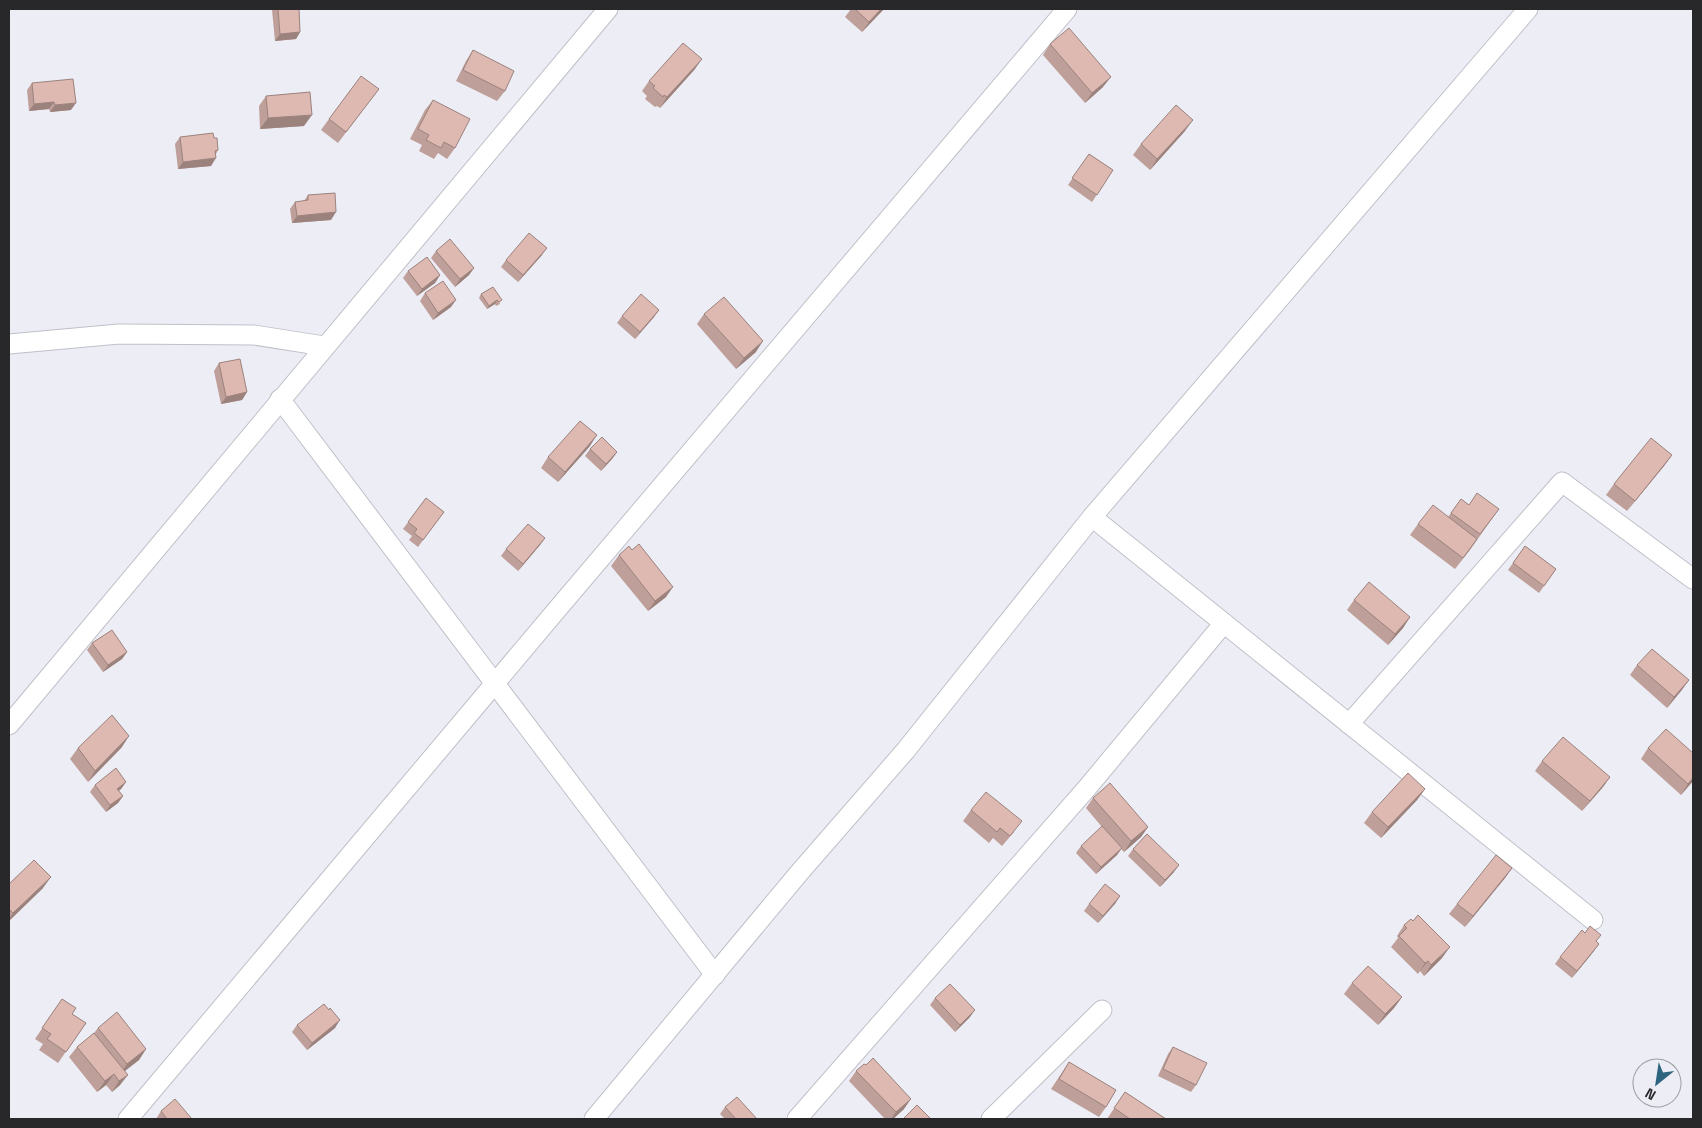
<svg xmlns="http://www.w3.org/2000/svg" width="1702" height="1128" viewBox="0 0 1702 1128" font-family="'Space Grotesk',sans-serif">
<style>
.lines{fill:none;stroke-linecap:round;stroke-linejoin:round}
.minor-casing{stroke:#bfc0c8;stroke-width:21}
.minor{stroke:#fff;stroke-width:19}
.wall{fill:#bf9f99}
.shaded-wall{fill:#9b827d}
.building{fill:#deb9b2;stroke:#9b827d}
</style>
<rect width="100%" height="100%" fill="#ededf6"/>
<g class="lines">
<defs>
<g id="minor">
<polyline points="9,344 119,334 254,335 324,346"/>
<polyline points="280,399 715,975"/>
<polyline points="1092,517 1593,920"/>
<polyline points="1349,724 1562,482 1693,579"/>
<polyline points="9,725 608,9"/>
<polyline points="128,1119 560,606 1067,9"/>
<polyline points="594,1119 799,873 906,750 1092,517 1528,9"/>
<polyline points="797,1119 1087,788 1224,623"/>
<polyline points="991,1119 1102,1010"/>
</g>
</defs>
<use href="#minor" class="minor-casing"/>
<use href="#minor" class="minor"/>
</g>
<g class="wall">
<polygon points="273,9 299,9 300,32 296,39 275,41 272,10"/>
<polygon points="851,9 884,9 862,32 845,17"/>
<polygon points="1050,44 1103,87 1085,103 1043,55"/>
<polygon points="473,50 505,91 497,101 456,81 466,61"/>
<polygon points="695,69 660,108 657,106 655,107 645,99 647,96 642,91 649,81"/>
<polygon points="32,83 71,110 50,112 49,109 29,111 27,90"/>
<polygon points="379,89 338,143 321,130 329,119"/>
<polygon points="266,96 304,126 260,129 259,106"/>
<polygon points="433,100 455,148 447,159 438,153 434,159 419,151 422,145 410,139 425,110"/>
<polygon points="1185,131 1150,170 1133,155 1141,144"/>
<polygon points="180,137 218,150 216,154 211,166 178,169 175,144"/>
<polygon points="1089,154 1113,170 1092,202 1068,185"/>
<polygon points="308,195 331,220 292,223 290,209 295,202 304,201"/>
<polygon points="436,251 474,268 469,275 455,287 431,258"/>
<polygon points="542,255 518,282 501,267 506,260"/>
<polygon points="408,271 440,275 435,283 417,296 403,278"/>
<polygon points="493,287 500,304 496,306 495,304 487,309 479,298 481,294"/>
<polygon points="425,293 451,307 433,320 420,301"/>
<polygon points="659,310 654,317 635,339 617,323 622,316"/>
<polygon points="704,314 756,352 736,369 697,324"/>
<polygon points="219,363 247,392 242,400 221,404 214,371"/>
<polygon points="590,446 558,482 541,468 548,457"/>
<polygon points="590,449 617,452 612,459 601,471 585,456"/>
<polygon points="1672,455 1664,466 1627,511 1606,495 1614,484"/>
<polygon points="426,498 444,512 418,547 409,540 412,536 403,529"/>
<polygon points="1461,499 1469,505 1499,509 1470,550 1455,569 1410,535 1418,524 1448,517"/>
<polygon points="545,538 540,545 518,571 501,556 506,549"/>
<polygon points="1525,546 1556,569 1539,593 1508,570"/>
<polygon points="619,555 666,597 648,611 611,566"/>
<polygon points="1354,600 1410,617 1403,628 1388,645 1347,610"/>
<polygon points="92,643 127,652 122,659 103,672 87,650"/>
<polygon points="1637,665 1689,680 1681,691 1667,708 1630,675"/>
<polygon points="122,747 88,782 70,759 78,748"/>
<polygon points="1648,748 1693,781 1681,795 1641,759"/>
<polygon points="1542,761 1610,777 1603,787 1582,811 1535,771"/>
<polygon points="126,782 121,789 119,791 123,796 118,803 106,812 90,792 95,785"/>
<polygon points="1425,789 1417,800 1381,838 1364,823 1372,812"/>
<polygon points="1093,798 1148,827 1141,837 1124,852 1121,849 1117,855 1096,874 1076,853 1081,846 1102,827 1086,808"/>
<polygon points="971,810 1014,832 1002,846 993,838 989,843 963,821"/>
<polygon points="1133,849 1174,872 1160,887 1128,856"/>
<polygon points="1512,868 1505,878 1465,927 1449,914 1457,904"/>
<polygon points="9,884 43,888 9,921"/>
<polygon points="1120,896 1098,923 1084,911 1089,904"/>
<polygon points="1404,925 1442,958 1424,976 1420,971 1418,974 1391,947 1398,938 1397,936"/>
<polygon points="1594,951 1572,978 1555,964 1560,957"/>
<polygon points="1352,983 1402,997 1394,1008 1378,1025 1344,994"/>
<polygon points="935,998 970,1017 955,1032 930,1005"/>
<polygon points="62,999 72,1014 86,1023 58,1063 39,1050 43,1044 35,1039"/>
<polygon points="297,1025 335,1028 307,1050 292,1032"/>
<polygon points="98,1028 146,1049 139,1060 124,1071 120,1085 112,1092 106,1085 97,1092 69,1057 77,1047 94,1033"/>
<polygon points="1173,1047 1196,1085 1191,1092 1158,1076 1168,1054"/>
<polygon points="1069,1062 1106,1107 1099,1117 1051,1089"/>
<polygon points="856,1071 904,1109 893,1119 885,1119 849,1081"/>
<polygon points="1125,1092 1166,1119 1107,1119"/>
<polygon points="725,1107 757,1119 725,1119 720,1114"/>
<polygon points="161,1111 192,1119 156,1119"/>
</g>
<g class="shaded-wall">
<polygon points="881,9 884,9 862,32 869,22"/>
<polygon points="300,32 296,39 275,41 280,34"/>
<polygon points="702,59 695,69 660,108 667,97"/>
<polygon points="1111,77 1103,87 1085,103 1092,93"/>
<polygon points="54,102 49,109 29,111 34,104"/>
<polygon points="76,103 71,110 50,112 55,105"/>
<polygon points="312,115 304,126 260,129 268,118"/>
<polygon points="1193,120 1185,131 1150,170 1157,159"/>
<polygon points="216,158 211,166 178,169 183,162"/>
<polygon points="336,212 331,220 292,223 297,216"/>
<polygon points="547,248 542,255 518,282 523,275"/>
<polygon points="474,268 469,275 455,287 460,279"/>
<polygon points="440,275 435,283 417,296 422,289"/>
<polygon points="456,300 451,307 433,320 438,313"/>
<polygon points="497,300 495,304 487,309 489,306"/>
<polygon points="659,310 654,317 635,339 640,332"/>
<polygon points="763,341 756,352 736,369 744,358"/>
<polygon points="247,392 242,400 221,404 226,397"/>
<polygon points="597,435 590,446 558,482 565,472"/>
<polygon points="617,452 612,459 601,471 606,464"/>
<polygon points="1672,455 1664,466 1627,511 1635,501"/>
<polygon points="545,538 540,545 518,571 523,564"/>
<polygon points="673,587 666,597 648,611 655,601"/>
<polygon points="1410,617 1403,628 1388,645 1395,634"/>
<polygon points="127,652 122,659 103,672 108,665"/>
<polygon points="1689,680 1681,691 1667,708 1674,697"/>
<polygon points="129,736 122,747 88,782 95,771"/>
<polygon points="1610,777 1603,787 1582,811 1590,801"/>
<polygon points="1693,778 1693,781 1681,795 1688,784"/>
<polygon points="126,782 121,789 112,796 117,789"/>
<polygon points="1425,789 1417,800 1381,838 1388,827"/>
<polygon points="123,796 118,803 106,812 110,805"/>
<polygon points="1148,827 1141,837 1124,852 1131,841"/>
<polygon points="1122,848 1117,855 1096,874 1101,867"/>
<polygon points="1179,865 1174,872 1160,887 1165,880"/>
<polygon points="1512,868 1505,878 1465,927 1473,916"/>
<polygon points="51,877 43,888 9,921 9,919 13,913"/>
<polygon points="1120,896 1115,904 1098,923 1103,916"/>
<polygon points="1599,944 1594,951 1572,978 1577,971"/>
<polygon points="1450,947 1442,958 1424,976 1431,965"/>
<polygon points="1428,961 1420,971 1418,974 1425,963"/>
<polygon points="1402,997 1394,1008 1378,1025 1385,1014"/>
<polygon points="975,1010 970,1017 955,1032 960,1025"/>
<polygon points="340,1020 335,1028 307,1050 312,1043"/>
<polygon points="146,1049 139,1060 120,1075 127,1064"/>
<polygon points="114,1074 106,1085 97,1092 105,1081"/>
<polygon points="128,1075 120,1085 112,1092 119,1081"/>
<polygon points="911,1099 904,1109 893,1119 891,1119 896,1112"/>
</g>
<g class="building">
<polygon points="278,9 299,9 300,32 280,34"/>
<polygon points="855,9 881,9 869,22"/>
<polygon points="1069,28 1111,77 1092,93 1050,44"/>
<polygon points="683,43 702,59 667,97 664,95 663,97 653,88 655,86 649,81"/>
<polygon points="473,50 514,71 505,91 463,70"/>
<polygon points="361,76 379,89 346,132 329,119"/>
<polygon points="73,79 76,103 55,105 54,102 34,104 32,83"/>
<polygon points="310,92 312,115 268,118 266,96"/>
<polygon points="433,100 470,119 455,148 444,142 441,148 426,140 429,135 418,129"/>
<polygon points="1176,105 1193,120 1157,159 1141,144"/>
<polygon points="213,133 214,138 217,138 218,150 215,151 216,158 183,162 180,137"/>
<polygon points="1089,154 1113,170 1097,195 1072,178"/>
<polygon points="335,193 336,212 297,216 295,202 308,200 308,195"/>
<polygon points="529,233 547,248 523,275 506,260"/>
<polygon points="450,239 474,268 460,279 436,251"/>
<polygon points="427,257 440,275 422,289 408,271"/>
<polygon points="443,281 456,300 438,313 425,293"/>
<polygon points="493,287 502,300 499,302 497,300 489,306 481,294"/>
<polygon points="641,294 659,310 640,332 622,316"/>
<polygon points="724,297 763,341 744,358 704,314"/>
<polygon points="240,359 247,392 226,397 219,363"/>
<polygon points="580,421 597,435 565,472 548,457"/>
<polygon points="602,437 617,452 606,464 590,449"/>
<polygon points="1651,438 1672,455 1635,501 1614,484"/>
<polygon points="1477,493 1499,509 1480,534 1451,513 1461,499 1469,505"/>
<polygon points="426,498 444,512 423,540 414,533 417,529 408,522"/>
<polygon points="1433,505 1477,539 1463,558 1418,524"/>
<polygon points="528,524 545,538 523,564 506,549"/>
<polygon points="639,544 673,587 655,601 619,555 629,546 632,550"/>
<polygon points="1525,546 1556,569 1544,586 1513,563"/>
<polygon points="1369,582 1410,617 1395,634 1354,600"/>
<polygon points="112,630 127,652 108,665 92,643"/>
<polygon points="1652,649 1689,680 1674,697 1637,665"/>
<polygon points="112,715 129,736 95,771 78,748"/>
<polygon points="1666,729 1693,753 1693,778 1688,784 1648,748"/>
<polygon points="1563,737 1610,777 1590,801 1542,761"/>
<polygon points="116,768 126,782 117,789 123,796 110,805 95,785"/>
<polygon points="1408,773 1425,789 1388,827 1372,812"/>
<polygon points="1110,783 1148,827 1131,841 1093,798"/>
<polygon points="986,792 1022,821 1010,836 1000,828 997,832 971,810"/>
<polygon points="1102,826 1122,848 1101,867 1081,846"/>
<polygon points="1147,834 1179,865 1165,880 1133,849"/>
<polygon points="1496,855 1512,868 1473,916 1457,904"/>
<polygon points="34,860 51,877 13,913 9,909 9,884"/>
<polygon points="1105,884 1120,896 1103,916 1089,904"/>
<polygon points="1418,915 1450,947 1431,965 1428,961 1425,963 1399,936 1407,928 1404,925 1411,919 1413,921"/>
<polygon points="1590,926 1601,935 1596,941 1599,944 1577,971 1560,957 1582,930 1585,933"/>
<polygon points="1368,966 1402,997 1385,1014 1352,983"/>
<polygon points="950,984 975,1010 960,1025 935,998"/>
<polygon points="62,999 76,1008 72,1014 86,1023 66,1052 47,1039 51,1034 42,1028"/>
<polygon points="324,1004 329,1010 330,1008 340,1020 312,1043 297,1025"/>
<polygon points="117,1012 146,1049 127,1064 98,1028"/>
<polygon points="94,1033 128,1075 119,1081 114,1074 105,1081 77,1047"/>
<polygon points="1173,1047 1207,1063 1196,1085 1163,1069"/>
<polygon points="873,1058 911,1099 896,1112 856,1071 864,1064 866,1065"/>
<polygon points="1069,1062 1116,1090 1106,1107 1059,1079"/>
<polygon points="1125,1092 1166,1119 1130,1119 1114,1108"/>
<polygon points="737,1097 757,1119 736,1119 725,1107"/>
<polygon points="175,1099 192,1119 167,1119 161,1111"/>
<polygon points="917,1105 931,1119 903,1119"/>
</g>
<rect width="1702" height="1128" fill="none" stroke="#28282b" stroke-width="20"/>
<g transform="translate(1657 1083) rotate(210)"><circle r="24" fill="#ededf6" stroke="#9e9ea5"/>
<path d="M0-4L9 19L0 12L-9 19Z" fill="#2d657f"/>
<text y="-8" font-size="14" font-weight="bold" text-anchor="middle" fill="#28282b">N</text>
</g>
</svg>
